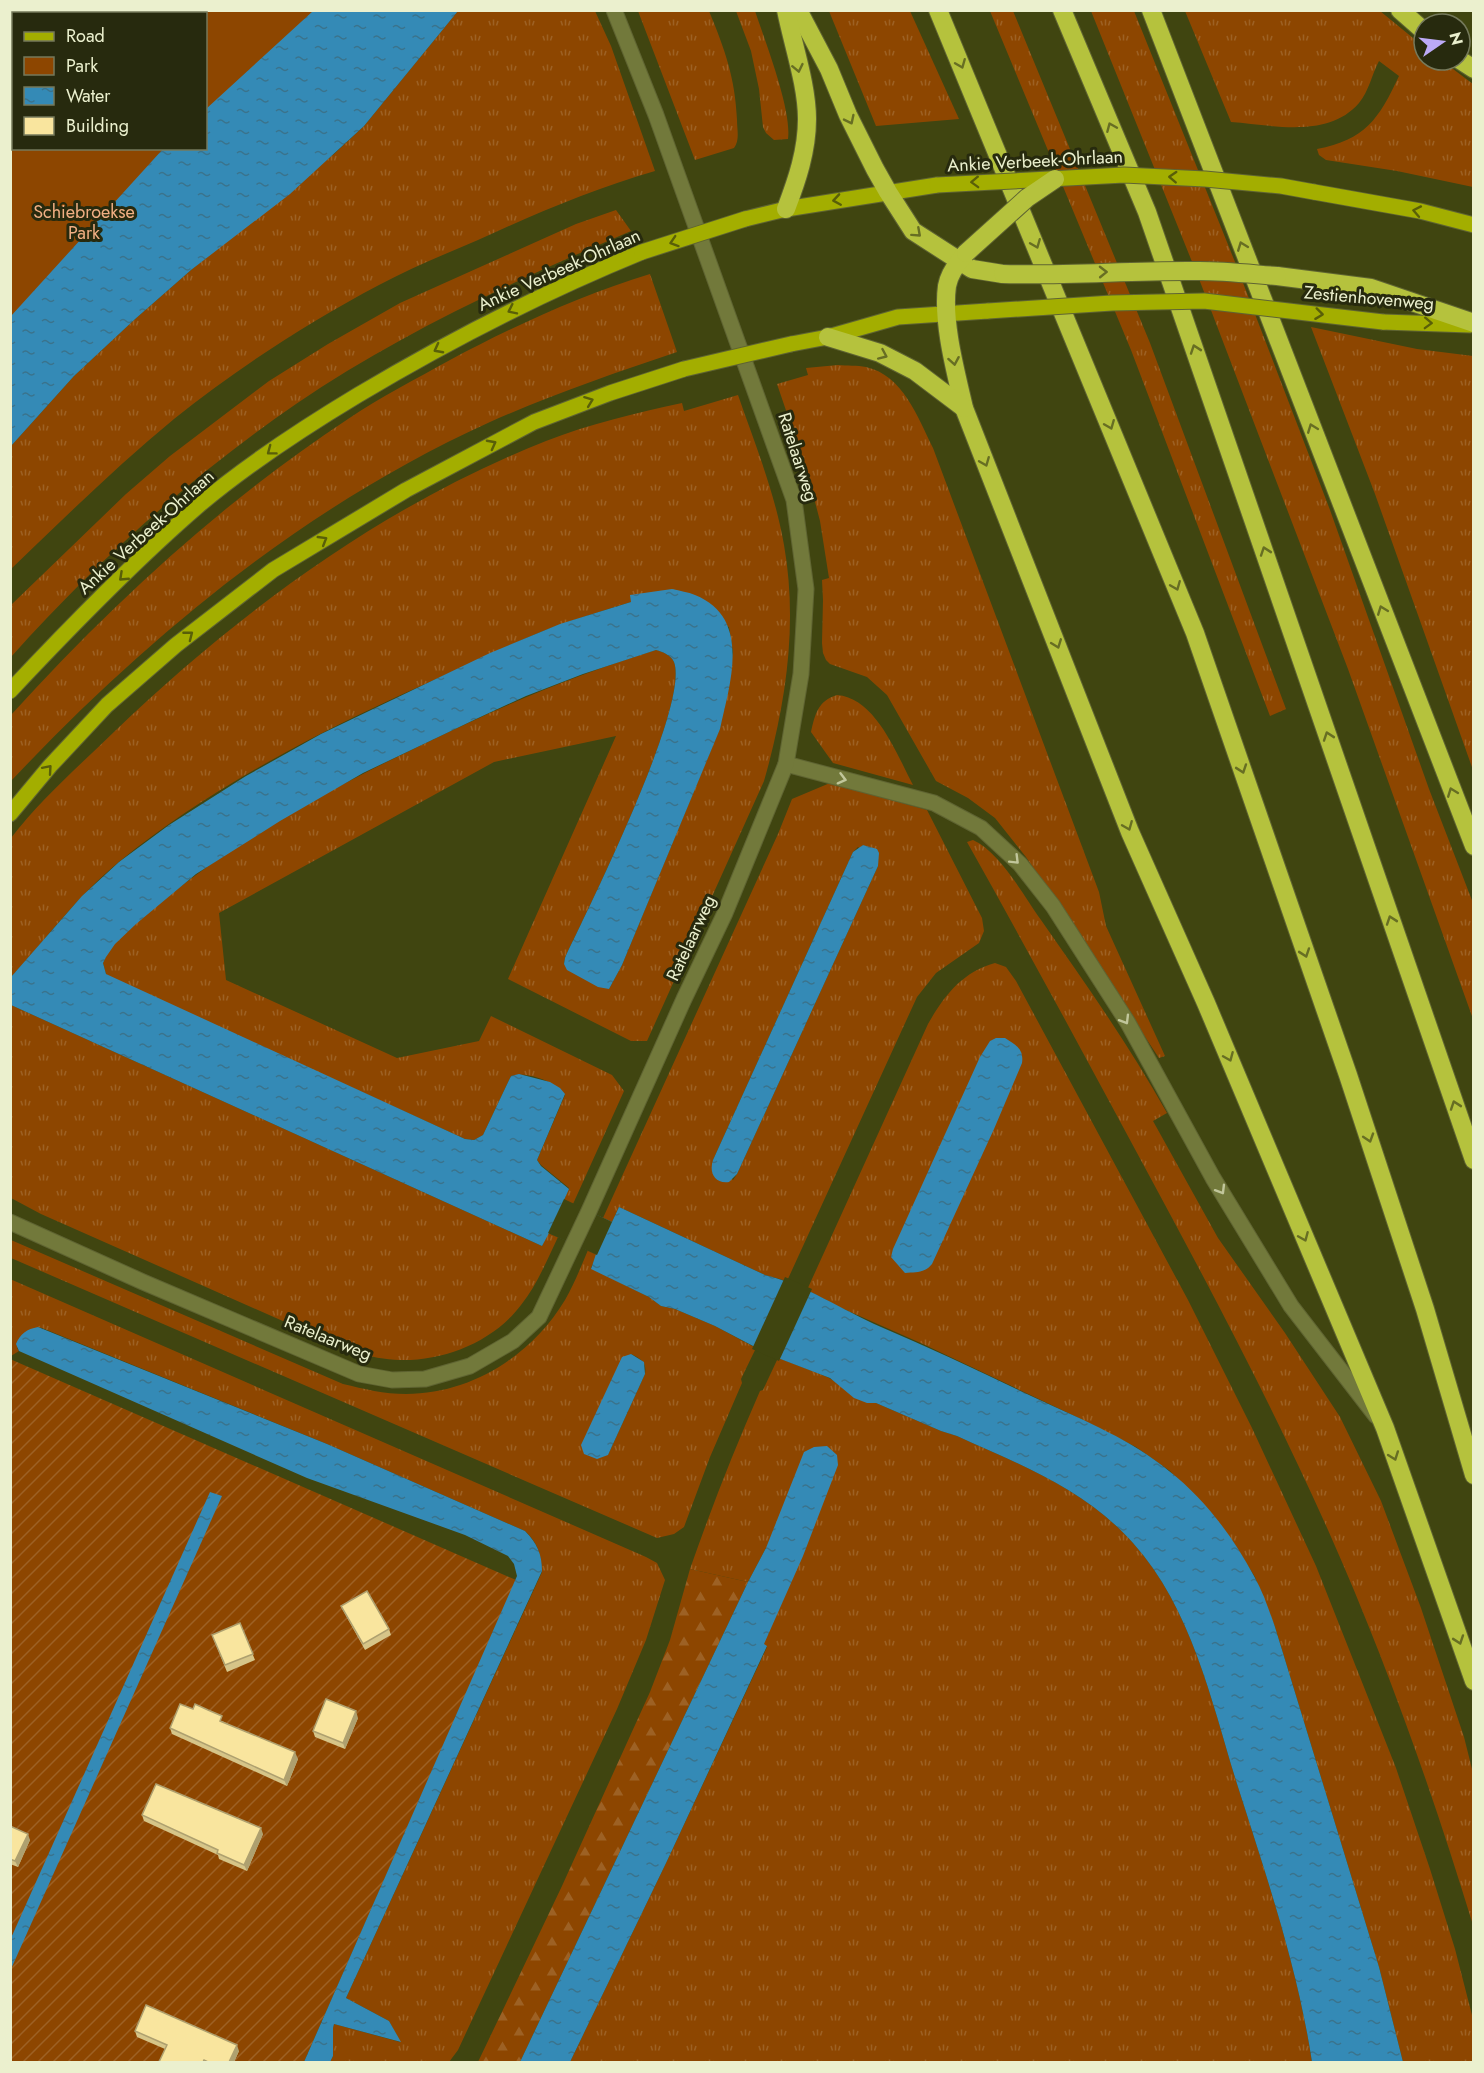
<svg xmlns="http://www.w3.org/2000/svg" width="1484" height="2073" viewBox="0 0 1484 2073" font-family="Jost,sans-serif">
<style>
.grass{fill:url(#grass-tufts);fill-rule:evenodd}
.forest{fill:url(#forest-firs)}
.park{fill:#8d4600;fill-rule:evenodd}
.garden{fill:url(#garden-furrows)}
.water{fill:url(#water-ripples)}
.pier{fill:#404510}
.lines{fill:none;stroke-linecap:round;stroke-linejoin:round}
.minor-casing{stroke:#5f6432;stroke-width:17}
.major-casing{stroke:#5f6432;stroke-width:17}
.highway-casing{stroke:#5f6432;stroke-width:20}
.minor{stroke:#72793b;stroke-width:15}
.major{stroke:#a3ae00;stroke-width:15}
.highway{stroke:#b5c23d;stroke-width:18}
.major-bridge-casing{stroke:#5f6432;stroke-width:17;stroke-linecap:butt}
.highway-bridge-casing{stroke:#5f6432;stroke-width:20;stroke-linecap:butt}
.major-bridge{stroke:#a3ae00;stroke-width:15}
.highway-bridge{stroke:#b5c23d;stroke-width:18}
.wall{fill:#d6c588}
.shaded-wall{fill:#aea06f}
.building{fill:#f9e59e;stroke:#aea06f;stroke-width:1.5}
.oneway{stroke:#676e23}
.oneway2{stroke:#595f08}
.oneway3{stroke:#c1c69b}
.labels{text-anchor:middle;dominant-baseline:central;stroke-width:6;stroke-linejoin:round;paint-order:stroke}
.street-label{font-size:18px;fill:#ebf0ce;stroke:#272a0e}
.park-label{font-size:18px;fill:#f1af83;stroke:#272a0e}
</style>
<defs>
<pattern id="grass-tufts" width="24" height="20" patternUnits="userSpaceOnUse" patternTransform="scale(1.5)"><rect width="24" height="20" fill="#8d4600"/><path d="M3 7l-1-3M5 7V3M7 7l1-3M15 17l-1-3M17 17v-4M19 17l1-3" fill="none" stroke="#9d6124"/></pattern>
<pattern id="forest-firs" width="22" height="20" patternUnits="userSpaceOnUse" patternTransform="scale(1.5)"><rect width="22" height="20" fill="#8d4600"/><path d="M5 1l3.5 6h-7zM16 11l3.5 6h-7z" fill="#9d6124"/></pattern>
<pattern id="garden-furrows" width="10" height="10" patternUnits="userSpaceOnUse" patternTransform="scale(1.5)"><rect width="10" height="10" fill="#8d4600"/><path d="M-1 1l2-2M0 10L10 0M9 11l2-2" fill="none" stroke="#9d6124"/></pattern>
<pattern id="water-ripples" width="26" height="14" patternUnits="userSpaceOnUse" patternTransform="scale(1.5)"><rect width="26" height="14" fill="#348ab6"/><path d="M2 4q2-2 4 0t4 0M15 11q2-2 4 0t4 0" fill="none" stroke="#3a738c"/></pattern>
</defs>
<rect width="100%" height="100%" fill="#404510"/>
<g class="grass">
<path d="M 458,11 L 595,11 L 611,46 L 655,171 C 593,189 537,213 478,240 C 445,254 411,268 379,285 C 307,323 238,368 174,419 C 117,466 64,518 11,569 L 11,446 L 74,376 L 134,320 L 191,270 L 334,154 L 364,126 Z"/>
<path d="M 638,11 L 709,11 C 725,50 735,77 737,120 C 737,130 740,140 734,148 L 695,160 Z"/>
<path d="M 736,11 L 755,11 C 765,41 792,110 788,139 L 774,140 L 766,133 L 763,127 L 759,89 L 751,51 Z"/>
<polygon points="829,11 910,11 959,119 876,126"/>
<polygon points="990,11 1013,11 1150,343 1286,709 1270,716 1131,350"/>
<polygon points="1091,11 1134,11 1235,262 1330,510 1429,789 1473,903 1473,1019 1348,669 1201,284"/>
<path d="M 1185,11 L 1380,11 L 1424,47 L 1424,60 L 1441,60 L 1473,84 L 1473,187 L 1397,171 L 1326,160 L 1319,155 L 1317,149 C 1365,140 1379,119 1399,76 L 1379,61 C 1372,74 1369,91 1359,103 C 1328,139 1273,125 1231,122 Z"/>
<path d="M 616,210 L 631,231 C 516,280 400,333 296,404 C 191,476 96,562 11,657 L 11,605 L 126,494 L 170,456 L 269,381 L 328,344 L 400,303 L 576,224 Z"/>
<path d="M 650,274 L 677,352 C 614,373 551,395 490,422 C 305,506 149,635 11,781 L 11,715 C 112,604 222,502 348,419 C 380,397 416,379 450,360 C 514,326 581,295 650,274 Z"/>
<polygon points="1311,327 1417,349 1473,356 1473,770 1375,494"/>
<path d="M 838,365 C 847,366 857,365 866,367 C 903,375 918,418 933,448 L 1099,892 L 1106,926 L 1165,1056 L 1159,1058 L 1026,857 L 995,818 L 968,798 L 936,781 L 887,695 L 867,677 L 830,664 L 826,660 L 823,653 L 822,643 L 823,600 L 822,580 L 829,578 L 820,521 L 808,475 L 777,384 L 808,375 L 806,368 Z"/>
<path d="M 738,395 C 755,444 775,493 784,545 C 798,624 786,704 764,781 L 647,1041 L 631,1041 L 508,979 L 616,736 L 494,762 L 219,913 L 226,980 L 397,1058 L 479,1041 L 491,1016 L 612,1075 L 624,1091 L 573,1204 L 564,1200 L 569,1188 L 541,1165 L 537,1160 L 565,1095 C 554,1081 528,1071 511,1076 L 483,1135 L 474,1140 L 465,1139 L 113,979 L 106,974 L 103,963 C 112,938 140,920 159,904 C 240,837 333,787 428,742 C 502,706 577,674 656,650 C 663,652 671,655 674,662 C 690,705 588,909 565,958 L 564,964 L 609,989 L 622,965 L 720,728 L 733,652 L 729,627 L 631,595 L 631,602 C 608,609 585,616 562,624 C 522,638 484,658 445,675 C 332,725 216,783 120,861 C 78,895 47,938 11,977 L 11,838 C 41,799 80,765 115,731 C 240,611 384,505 546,441 C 589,424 636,413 682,403 L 684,411 Z"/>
<path d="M 837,695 C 876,698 897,755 913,785 L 833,763 L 811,732 C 815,714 818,701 837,695 Z"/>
<path d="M 830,783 L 927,810 L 982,918 L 984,931 L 979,943 L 936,973 L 917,997 L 787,1281 L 765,1275 L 619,1207 L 612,1222 L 603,1218 L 778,834 L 792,799 ZM 858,847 L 878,866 L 737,1174 L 733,1180 L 713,1160 L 853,852 Z"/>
<path d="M 973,840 C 1000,852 1023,895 1041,920 C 1085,983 1129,1045 1167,1113 L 1153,1121 L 1218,1238 L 1285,1333 L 1340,1417 L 1381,1501 L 1421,1608 L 1464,1737 L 1473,1773 L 1473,1925 C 1432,1791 1385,1658 1328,1530 C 1272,1405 1208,1284 1143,1164 C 1085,1056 1027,949 967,842 Z"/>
<path d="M 995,963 L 1006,967 L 1016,981 L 1188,1300 L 1252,1428 L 1316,1566 L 1396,1768 L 1430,1869 L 1455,1949 L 1473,2019 L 1473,2062 L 1403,2062 L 1379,1967 L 1275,1627 L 1255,1577 L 1232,1540 L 1170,1471 L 1136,1447 L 1081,1419 L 923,1344 L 837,1306 L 807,1290 L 928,1024 C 944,996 962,972 995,963 Z"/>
<path d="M 11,1005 L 542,1246 L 548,1233 L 558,1237 C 547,1260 537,1285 521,1305 C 494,1341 445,1361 400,1360 C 385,1360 370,1356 355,1353 L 41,1214 L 11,1198 Z"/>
<path d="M 11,1240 L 343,1384 C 364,1389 384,1394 406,1394 C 472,1394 532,1355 565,1300 C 574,1284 581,1267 588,1250 L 597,1254 L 591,1268 L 649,1297 L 661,1306 L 675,1309 L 715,1326 L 756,1348 L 741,1379 L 742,1383 L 710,1457 L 684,1527 L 674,1534 L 657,1538 L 11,1258 ZM 631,1354 C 641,1359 647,1362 645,1374 L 608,1455 Z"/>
<path d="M 10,1279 L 646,1557 L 657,1563 L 665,1580 L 646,1640 L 617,1709 L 458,2050 L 449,2062 L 330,2062 L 333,2056 L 333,2028 L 334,2024 L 400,2042 L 389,2021 L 346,1998 L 542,1572 C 541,1554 538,1543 525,1531 L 327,1444 L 42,1328 L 38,1327 L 17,1348 L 19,1351 L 11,1356 Z"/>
<path d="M 778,1358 C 794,1364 811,1370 827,1377 C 846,1386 852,1403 876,1403 L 941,1431 L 957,1436 C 1021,1465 1085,1489 1133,1543 C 1193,1610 1212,1704 1238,1787 C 1267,1878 1298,1969 1312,2062 L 570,2062 L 667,1861 L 767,1647 L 764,1645 L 766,1548 L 748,1582 L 690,1569 C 711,1509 734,1450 760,1391 L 763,1390 Z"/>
</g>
<polygon class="forest" points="690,1569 748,1582 520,2062 478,2062 562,1886 650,1692 670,1640"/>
<path class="park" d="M 11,11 L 391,11 L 11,402 ZM 14,14 L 206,14 L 206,148 L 14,148 Z"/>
<polygon class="garden" points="10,1359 516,1580 304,2062 11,2062"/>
<g class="water">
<polygon points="313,11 458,11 364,126 290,194 191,270 134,320 74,376 11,446 11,316 163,149 206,148 206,109"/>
<path d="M 672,589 C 680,591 688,592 695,595 C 752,618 730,683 720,729 L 622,965 L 609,989 L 598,987 L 567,970 L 564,964 L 565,958 C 588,909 690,705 674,662 C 671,655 663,652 656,650 L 583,674 L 526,696 L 476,719 L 363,773 L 280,821 L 196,874 L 136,924 L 115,944 L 106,957 L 103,963 L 106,974 L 465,1139 L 474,1140 L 483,1135 L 511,1076 L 519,1074 L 550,1082 L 560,1088 L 565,1094 L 537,1160 L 541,1166 L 569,1189 L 564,1200 L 612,1222 L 619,1207 L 765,1275 C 806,1285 842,1310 881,1327 C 935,1350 989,1376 1042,1401 C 1085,1421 1132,1440 1169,1471 C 1205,1499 1233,1537 1254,1576 C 1263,1592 1269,1610 1275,1627 L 1379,1967 L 1403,2062 L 1312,2062 C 1298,1969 1267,1878 1238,1787 C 1212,1704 1193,1610 1133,1543 C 1085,1489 1021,1465 957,1436 L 941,1431 L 876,1403 L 867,1403 L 854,1398 L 830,1378 L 770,1355 L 715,1326 L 675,1309 L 661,1306 L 649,1297 L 591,1269 L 596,1254 L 549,1233 L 542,1246 L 11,1005 L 11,977 L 82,896 L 119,862 L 169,825 L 246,776 L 321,734 L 490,653 L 560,624 L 631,602 L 630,595 Z"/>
<path d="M 863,845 L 877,849 L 879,853 L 878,866 L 737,1174 L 729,1182 C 714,1184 709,1172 713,1160 L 853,852 Z"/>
<path d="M 996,1038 L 1005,1038 C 1016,1045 1024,1049 1022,1063 L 994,1129 L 932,1264 C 925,1273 916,1272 905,1273 L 891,1257 L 893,1249 L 980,1057 L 990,1041 Z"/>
<path d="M 38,1327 L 327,1444 L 525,1531 C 537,1543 542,1554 542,1571 L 346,1998 L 389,2021 L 401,2042 L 334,2024 L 333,2028 L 333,2056 L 330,2062 L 304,2062 L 517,1576 L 514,1564 L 508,1556 L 465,1535 L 307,1478 L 19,1351 L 16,1344 C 20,1334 27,1329 38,1327 Z"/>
<polygon points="631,1354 644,1362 645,1374 608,1455 597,1459 584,1454 581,1445 622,1357"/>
<polygon points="827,1446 837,1455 838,1465 803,1556 764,1644 767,1646 667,1861 570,2062 520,2062 748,1582 766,1548 804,1452 814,1447"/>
<polygon points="210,1492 222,1496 11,1969 11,1938"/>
</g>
<g class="pier">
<polygon points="564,1199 612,1222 597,1255 548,1233"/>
<polygon points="785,1277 812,1289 779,1361 752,1349"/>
</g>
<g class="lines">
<defs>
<g id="minor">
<polyline points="786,764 934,803 981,828 1020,864 1053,906 1128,1023 1213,1178 1291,1306 1376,1416"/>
<polyline points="10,1222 143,1282 359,1374 392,1380 425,1379 470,1366 513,1341 539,1317 589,1211 684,999 725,913 786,764 801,674 806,589 794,500 656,115 614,10"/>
</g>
<g id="major">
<polyline points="1314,192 1420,211 1474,225"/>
<polyline points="745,219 786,209 937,185"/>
<polyline points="1383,322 1470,325"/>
<polyline points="791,344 828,337 898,317 988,311"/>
<path d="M 10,691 C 70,627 132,563 198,506 C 248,464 303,428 358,395 C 450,340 544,292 642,252"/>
<polyline points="10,814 50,766 107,705 176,645 273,570 406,490 534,422 610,393 684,369"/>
</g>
<g id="highway">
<polyline points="798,10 829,69 848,115 875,169 888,192 913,231 972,269 1003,274"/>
<polyline points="938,10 1195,633 1348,1075 1425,1309 1474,1475"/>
<polyline points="1062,10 1147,212 1474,1160"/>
<polyline points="1151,10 1474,846"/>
<polyline points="1400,10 1424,31"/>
<polyline points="1460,60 1474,69"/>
<path d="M 786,209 C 797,180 807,151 807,119 C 807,85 793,45 786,10"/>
<path d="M 966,253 C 958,262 949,274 947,286 C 942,322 956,373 964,408 L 1130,832 L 1206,1003 L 1385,1428 L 1474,1681"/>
<polyline points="1277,276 1371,288 1474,323"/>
<polyline points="828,337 880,353 915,371 964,408"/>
</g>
</defs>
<use href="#minor" class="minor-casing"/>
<use href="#major" class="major-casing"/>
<use href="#highway" class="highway-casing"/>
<use href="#minor" class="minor"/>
<use href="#major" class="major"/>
<use href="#highway" class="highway"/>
<defs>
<g id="major-bridge">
<polyline points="937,185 1124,175 1205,179 1281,186 1314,192"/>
<polyline points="642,252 745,219"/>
<polyline points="988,311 1112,303 1204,301 1383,322"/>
<polyline points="684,369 791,344"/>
</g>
<g id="highway-bridge">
<polyline points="966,253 1027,198 1055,179"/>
<path d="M 1003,274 C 1068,276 1134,270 1199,271 C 1225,271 1251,274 1277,276"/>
</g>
</defs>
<use href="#major-bridge" class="major-bridge-casing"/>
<use href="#highway-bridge" class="highway-bridge-casing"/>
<use href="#major-bridge" class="major-bridge"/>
<use href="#highway-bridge" class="highway-bridge"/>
</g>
<g class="wall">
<polygon points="341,1606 389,1629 391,1635 365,1650 344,1612"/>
<polygon points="240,1623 255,1660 227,1672 212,1635"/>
<polygon points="193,1709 224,1722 298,1759 287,1786 172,1734 170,1728"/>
<polygon points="358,1718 345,1749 315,1737 313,1731"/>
<polygon points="142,1815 263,1834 247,1871 219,1859 218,1855 144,1821"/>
<polygon points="10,1826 30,1840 18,1867 10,1864"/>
<polygon points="135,2031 239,2051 234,2062 159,2062 165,2049 137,2037"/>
</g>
<g class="shaded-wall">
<polygon points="356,1711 358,1718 345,1749 343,1743"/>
<polygon points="295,1752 298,1759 287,1786 284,1780"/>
<polygon points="261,1828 263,1834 247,1871 244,1865"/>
<polygon points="28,1834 30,1840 18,1867 15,1861"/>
<polygon points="237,2045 239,2051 234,2062 229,2062"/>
</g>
<g class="building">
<polygon points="367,1591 389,1629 363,1644 341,1606"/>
<polygon points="240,1623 253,1654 225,1665 212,1635"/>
<polygon points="326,1699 356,1711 343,1743 313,1731"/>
<polygon points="180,1704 193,1709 195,1704 208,1710 222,1716 220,1721 295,1752 284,1780 170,1728"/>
<polygon points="156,1784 261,1828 244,1865 217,1853 218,1850 142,1815"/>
<polygon points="10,1826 28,1834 15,1861 10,1859"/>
<polygon points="146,2005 237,2045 229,2062 208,2062 204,2060 203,2062 159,2062 167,2045 135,2031"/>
</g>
<defs><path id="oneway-chevron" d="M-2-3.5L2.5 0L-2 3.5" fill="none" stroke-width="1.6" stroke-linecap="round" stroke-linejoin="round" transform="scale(1.5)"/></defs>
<g class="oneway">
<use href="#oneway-chevron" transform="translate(961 64) rotate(68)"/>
<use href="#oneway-chevron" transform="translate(798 68) rotate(78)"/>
<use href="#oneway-chevron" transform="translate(850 120) rotate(64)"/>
<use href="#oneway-chevron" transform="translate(1111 127) rotate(-113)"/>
<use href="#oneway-chevron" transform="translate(917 233) rotate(42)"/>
<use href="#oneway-chevron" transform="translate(1036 244) rotate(68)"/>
<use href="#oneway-chevron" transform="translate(1242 246) rotate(-111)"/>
<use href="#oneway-chevron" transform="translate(1103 272) rotate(-1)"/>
<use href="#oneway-chevron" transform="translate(1195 349) rotate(-109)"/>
<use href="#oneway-chevron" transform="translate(883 355) rotate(24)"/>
<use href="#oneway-chevron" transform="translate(954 361) rotate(80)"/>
<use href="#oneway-chevron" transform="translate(1110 425) rotate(68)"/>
<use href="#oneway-chevron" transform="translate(1312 428) rotate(-111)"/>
<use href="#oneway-chevron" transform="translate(985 462) rotate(68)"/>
<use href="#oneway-chevron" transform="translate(1265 551) rotate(-109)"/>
<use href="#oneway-chevron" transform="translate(1176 586) rotate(68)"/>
<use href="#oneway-chevron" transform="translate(1382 610) rotate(-111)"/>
<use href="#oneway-chevron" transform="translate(1057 644) rotate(69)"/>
<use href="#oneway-chevron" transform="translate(1328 736) rotate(-109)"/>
<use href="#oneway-chevron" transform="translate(1242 769) rotate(71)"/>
<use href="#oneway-chevron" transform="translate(1452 792) rotate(-111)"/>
<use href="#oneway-chevron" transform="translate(1128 826) rotate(68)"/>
<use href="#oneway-chevron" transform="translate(1391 920) rotate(-109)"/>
<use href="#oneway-chevron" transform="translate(1305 953) rotate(71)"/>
<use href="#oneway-chevron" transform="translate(1229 1057) rotate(67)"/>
<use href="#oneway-chevron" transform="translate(1455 1105) rotate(-109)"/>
<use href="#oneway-chevron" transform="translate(1369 1138) rotate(72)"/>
<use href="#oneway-chevron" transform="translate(1304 1237) rotate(67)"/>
<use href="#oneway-chevron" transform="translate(1394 1456) rotate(70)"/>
<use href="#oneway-chevron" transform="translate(1459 1640) rotate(71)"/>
</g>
<g class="oneway2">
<use href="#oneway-chevron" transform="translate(1173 177) rotate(-177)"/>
<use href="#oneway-chevron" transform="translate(975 182) rotate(178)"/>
<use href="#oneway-chevron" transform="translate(837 200) rotate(171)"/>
<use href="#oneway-chevron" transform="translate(1417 211) rotate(-169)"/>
<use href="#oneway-chevron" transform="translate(674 242) rotate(162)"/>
<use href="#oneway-chevron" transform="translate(512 310) rotate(154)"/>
<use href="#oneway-chevron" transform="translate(1319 314) rotate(7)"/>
<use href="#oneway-chevron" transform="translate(1428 323) rotate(2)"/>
<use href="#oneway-chevron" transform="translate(438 349) rotate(152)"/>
<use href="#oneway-chevron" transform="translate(589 401) rotate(-21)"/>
<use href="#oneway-chevron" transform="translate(492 444) rotate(-28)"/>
<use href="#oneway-chevron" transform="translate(271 451) rotate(143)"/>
<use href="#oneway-chevron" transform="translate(323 540) rotate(-31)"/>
<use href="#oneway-chevron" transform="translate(123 577) rotate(137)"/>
<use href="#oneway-chevron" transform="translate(189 635) rotate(-38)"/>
<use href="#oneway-chevron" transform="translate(48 769) rotate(-49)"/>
</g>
<g class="oneway3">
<use href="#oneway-chevron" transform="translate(842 779) rotate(15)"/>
<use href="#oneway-chevron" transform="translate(1015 860) rotate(45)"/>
<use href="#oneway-chevron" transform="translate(1125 1020) rotate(59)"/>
<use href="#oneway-chevron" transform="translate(1221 1190) rotate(59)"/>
</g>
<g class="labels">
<g class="street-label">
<text transform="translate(1035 161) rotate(-3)">Ankie Verbeek-Ohrlaan</text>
<text transform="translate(559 270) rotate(-24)">Ankie Verbeek-Ohrlaan</text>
<text transform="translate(1369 298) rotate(5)">Zestienhovenweg</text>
<text transform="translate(798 457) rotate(72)">Ratelaarweg</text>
<text transform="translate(146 532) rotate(-42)">Ankie Verbeek-Ohrlaan</text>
<text transform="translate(691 938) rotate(-65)">Ratelaarweg</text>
<text transform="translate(328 1338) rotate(22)">Ratelaarweg</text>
</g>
<g class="park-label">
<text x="84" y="212">Schiebroekse<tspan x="84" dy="21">Park</tspan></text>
</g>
</g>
<rect width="1484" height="2073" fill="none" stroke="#ebf0ce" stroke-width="24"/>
<rect x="12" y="12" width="195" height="138" fill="#272a0e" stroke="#75795b" stroke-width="1.5"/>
<rect x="24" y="32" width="30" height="9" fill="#a3ae00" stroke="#75795b" stroke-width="1.5"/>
<text x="66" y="42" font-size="18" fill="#ebf0ce">Road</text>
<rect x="24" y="57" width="30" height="18" fill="#8d4600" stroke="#75795b" stroke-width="1.5"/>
<text x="66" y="72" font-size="18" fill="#ebf0ce">Park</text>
<rect x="24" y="87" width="30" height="18" fill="url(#water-ripples)" stroke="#75795b" stroke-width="1.5"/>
<text x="66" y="102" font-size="18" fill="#ebf0ce">Water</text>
<rect x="24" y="117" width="30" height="18" fill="#f9e59e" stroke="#75795b" stroke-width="1.5"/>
<text x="66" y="132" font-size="18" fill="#ebf0ce">Building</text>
<g transform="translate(1442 42) rotate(76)"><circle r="28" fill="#272a0e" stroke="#75795b" stroke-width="1.5"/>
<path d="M0-4.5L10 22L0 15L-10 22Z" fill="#bcaaf6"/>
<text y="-9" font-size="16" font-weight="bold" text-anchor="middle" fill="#ebf0ce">N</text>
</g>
</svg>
